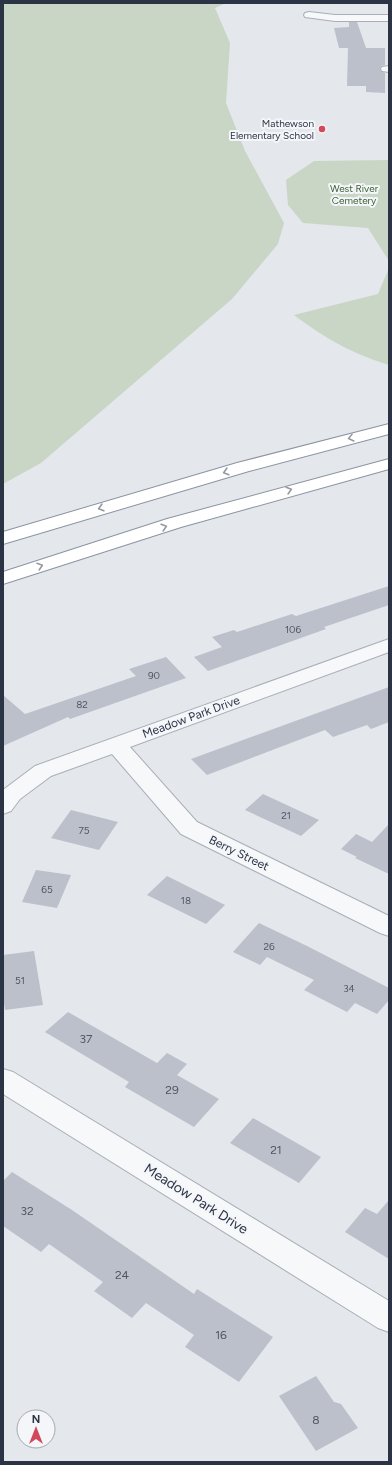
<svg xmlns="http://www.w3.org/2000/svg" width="392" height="1465" viewBox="0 0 392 1465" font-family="Figtree,sans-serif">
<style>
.green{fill:#c9d6c5}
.building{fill:#bbc0ca}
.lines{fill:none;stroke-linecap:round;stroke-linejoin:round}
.minor-casing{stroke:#a9aeb7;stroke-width:2}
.highway-casing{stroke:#8b94a3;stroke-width:2}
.minor{fill:#f7f8fa;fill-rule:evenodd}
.highway{fill:#fff;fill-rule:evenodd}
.oneway{stroke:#959aa2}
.poi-dot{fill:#d1495b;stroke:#f4f6f9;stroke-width:1.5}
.labels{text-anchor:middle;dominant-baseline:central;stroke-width:4;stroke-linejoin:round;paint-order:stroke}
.far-poi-label{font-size:10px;fill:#2b3445;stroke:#f4f6f9;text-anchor:end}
.far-park-label{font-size:10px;fill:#3f6138;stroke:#f4f6f9}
.number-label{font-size:10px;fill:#4f5766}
.street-label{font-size:12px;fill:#2b3445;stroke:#f4f6f9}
.near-number-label{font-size:12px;fill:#4f5766}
.near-street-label{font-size:14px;fill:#2b3445;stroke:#f4f6f9}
</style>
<rect width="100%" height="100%" fill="#e4e7ec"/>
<g class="green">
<polygon points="3,3 226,3 215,8 230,43 226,103 245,151 284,223 278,244 232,299 41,463 3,484"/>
<polygon points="389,160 389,261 368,228 303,223 288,205 286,180 314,161"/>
<path d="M 389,268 L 389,365 C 351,353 326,339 294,315 L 378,294 Z"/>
</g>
<g class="building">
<polygon points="349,22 357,22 366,48 385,48 385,65 381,66 380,70 385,73 385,93 366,92 366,86 347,86 348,48 339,48 334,28 349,27"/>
<polygon points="389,586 389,605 324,627 326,629 208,671 194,657 222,647 212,637 234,630 237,632 292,614 296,616"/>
<polygon points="166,657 186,678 70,719 68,717 3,746 3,695 25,714 136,676 129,669"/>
<polygon points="389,687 389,722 371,729 367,725 333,737 325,730 207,775 191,759"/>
<polygon points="263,794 319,820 301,836 245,810"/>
<polygon points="71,810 118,822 99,850 51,838"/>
<polygon points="389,824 389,874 355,858 357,857 341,849 356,834 372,842"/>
<polygon points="36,870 71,875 57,908 22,902"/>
<polygon points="167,876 225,905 206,924 147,895"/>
<polygon points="259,923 307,946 389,988 389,1000 377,1014 355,1003 347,1012 304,990 314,980 267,957 260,965 233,952"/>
<polygon points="34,951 43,1005 5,1010 3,995 3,955"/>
<polygon points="68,1012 157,1063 167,1053 187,1064 177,1075 219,1099 194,1127 125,1087 129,1082 45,1032"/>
<polygon points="253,1118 321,1157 299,1183 230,1143"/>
<polygon points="12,1172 72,1210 194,1294 197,1289 273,1337 239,1382 185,1347 194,1335 146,1303 132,1318 94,1291 103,1282 49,1244 41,1252 3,1226 3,1181"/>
<polygon points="389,1200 389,1259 345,1232 365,1208 377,1214"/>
<polygon points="316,1376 334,1402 341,1404 358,1428 316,1451 279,1396"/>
</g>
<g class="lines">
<defs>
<g id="minor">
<polygon points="309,12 335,15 389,15 389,21 335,21 305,17 304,15 305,13"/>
<polygon points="389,66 389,72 382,71 381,69 382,67"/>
<polygon points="389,639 389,652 130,747 197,822 389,916 389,936 380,933 181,834 112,754 51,776 20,799 11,811 3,814 3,790 35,766"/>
<polygon points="3,1069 13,1072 389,1301 389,1332 378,1328 3,1094"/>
</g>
<g id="highway">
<polygon points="389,424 389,434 249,471 3,544 3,532 237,463"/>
<polygon points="389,459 389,469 181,527 3,584 3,572 167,519"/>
</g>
</defs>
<use href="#minor" class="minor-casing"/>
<use href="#highway" class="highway-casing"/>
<use href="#minor" class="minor"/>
<use href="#highway" class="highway"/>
</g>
<defs><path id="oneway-chevron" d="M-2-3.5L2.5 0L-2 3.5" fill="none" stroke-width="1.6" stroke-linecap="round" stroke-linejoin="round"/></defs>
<g class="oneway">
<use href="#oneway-chevron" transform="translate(351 438) rotate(166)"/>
<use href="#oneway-chevron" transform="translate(226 472) rotate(164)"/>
<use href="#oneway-chevron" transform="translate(289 490) rotate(-16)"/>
<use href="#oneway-chevron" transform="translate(101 508) rotate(164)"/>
<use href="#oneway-chevron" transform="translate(164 527) rotate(-17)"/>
<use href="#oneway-chevron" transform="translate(40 566) rotate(-18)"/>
</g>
<circle class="poi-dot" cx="322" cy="129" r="4"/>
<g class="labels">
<g class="far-poi-label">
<text x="314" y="123">Mathewson<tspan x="314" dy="12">Elementary School</tspan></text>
</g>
<g class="far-park-label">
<text x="354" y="188">West River<tspan x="354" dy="12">Cemetery</tspan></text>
</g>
<g class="number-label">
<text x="293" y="629">106</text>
<text x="154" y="675">90</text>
<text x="82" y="704">82</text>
<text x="286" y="815">21</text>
<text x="84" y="830">75</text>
<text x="47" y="889">65</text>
<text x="186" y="900">18</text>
<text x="269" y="946">26</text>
<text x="20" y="980">51</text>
<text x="349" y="988">34</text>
</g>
<g class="street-label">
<text transform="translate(191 717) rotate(-20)">Meadow Park Drive</text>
<text transform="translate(239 853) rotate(26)">Berry Street</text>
</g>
<g class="near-number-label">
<text x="86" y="1039">37</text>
<text x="172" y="1090">29</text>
<text x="276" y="1150">21</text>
<text x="27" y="1211">32</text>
<text x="122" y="1275">24</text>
<text x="221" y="1335">16</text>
<text x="316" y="1420">8</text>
</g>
<g class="near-street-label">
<text transform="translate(196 1199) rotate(32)">Meadow Park Drive</text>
</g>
</g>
<rect width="392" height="1465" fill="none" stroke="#2b3445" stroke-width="8"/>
<g transform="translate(36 1429)"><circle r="19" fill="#f4f6f9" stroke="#a4a8b1"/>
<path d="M0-3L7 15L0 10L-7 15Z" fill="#d1495b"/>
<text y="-6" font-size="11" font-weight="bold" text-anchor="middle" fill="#2b3445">N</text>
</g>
</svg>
